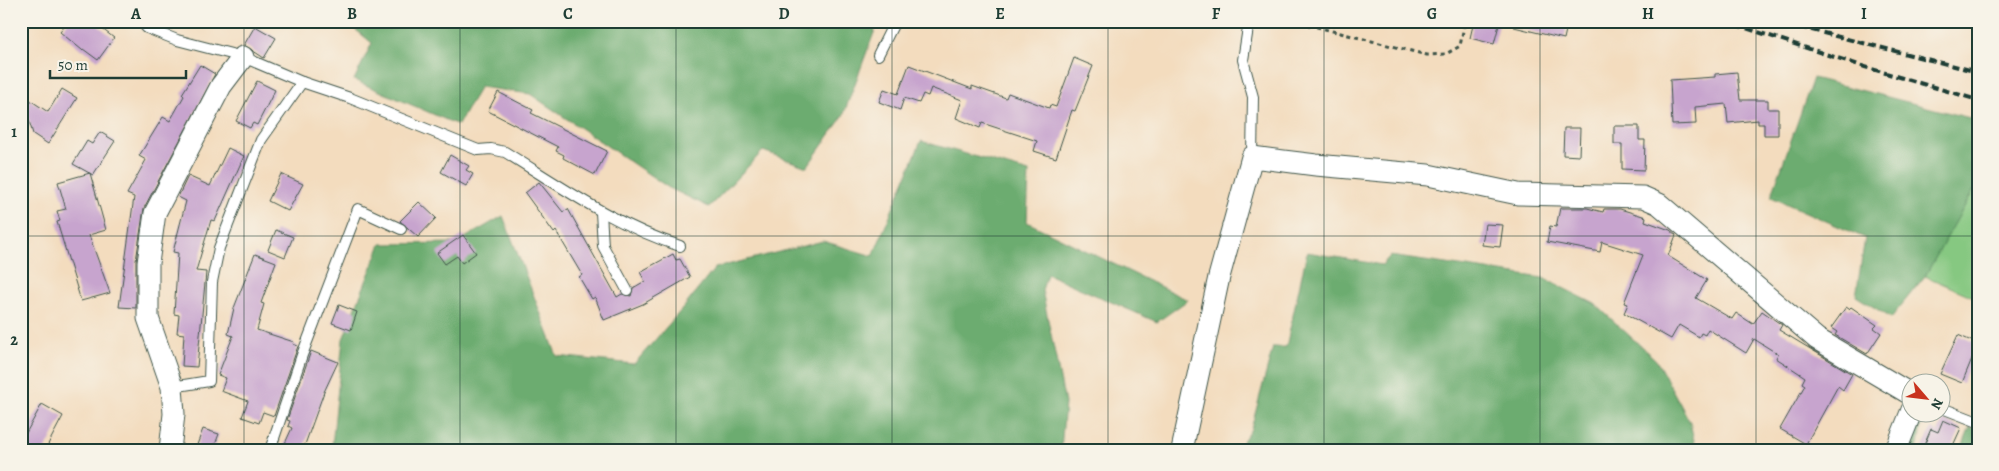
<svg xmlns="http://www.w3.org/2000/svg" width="1999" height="471" viewBox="0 0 1999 471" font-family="Alegreya,serif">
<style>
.green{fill:#86c881;stroke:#52825a}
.forest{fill:#6cac6f;stroke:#467452}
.building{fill:#c7a4ce}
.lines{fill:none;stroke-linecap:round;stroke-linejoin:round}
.lane-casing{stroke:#3f5549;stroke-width:12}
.street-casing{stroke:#3f5549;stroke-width:23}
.path{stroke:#3f5549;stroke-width:3;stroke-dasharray:4 4;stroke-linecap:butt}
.lane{stroke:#fff;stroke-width:10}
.street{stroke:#fff;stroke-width:21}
.rail{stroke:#1f3d34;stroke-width:4;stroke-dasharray:8 4;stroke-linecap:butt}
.grid{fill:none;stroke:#1f3d34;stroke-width:1;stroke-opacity:0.55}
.neatline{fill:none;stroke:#1f3d34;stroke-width:2}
.grid-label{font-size:16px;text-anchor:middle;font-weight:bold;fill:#1f3d34}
</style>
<rect width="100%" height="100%" fill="#f7f3e8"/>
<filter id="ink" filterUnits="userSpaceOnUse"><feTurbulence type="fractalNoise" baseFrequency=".02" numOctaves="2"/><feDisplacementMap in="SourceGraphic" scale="10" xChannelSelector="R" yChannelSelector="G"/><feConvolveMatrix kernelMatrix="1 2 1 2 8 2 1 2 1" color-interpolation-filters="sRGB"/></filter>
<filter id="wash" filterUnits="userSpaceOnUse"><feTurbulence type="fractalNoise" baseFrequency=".0096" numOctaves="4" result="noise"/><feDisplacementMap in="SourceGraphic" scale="20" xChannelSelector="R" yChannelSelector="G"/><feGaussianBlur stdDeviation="1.12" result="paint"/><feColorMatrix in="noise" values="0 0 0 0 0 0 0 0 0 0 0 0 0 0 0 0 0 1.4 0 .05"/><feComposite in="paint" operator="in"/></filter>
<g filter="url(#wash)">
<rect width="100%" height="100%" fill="#f3dcbe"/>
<polygon class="green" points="1978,187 1978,299 1925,276 1973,191"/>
<g class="forest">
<polygon points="345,21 868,21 875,30 843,116 807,167 763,151 709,207 669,188 530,94 480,87 458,125 354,80 372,43"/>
<polygon points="1813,78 1978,120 1978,187 1973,191 1925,276 1891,318 1856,296 1865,238 1771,197"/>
<polygon points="921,141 1029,172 1027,222 1188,300 1157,322 1047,274 1042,290 1065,403 1061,450 336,450 332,446 343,339 381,244 456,243 503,216 557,356 634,364 684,307 715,268 823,241 873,256"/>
<polygon points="1307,252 1382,265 1390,256 1543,278 1595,304 1656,360 1690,422 1696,450 1237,450 1251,429 1273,347 1286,347"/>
<polygon points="1917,414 1923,414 1917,450 1901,450"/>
<polygon points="1970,427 1978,431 1978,450 1961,450"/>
</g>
<g id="blocks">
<g class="building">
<polygon points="69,21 92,21 114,38 98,60 83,49 82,50 60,32"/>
<polygon points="1474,21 1500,21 1494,44 1470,38"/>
<polygon points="1515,21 1568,21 1564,39 1514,27"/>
<polygon points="255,26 276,38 264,58 244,45"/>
<polygon points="1074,58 1093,66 1075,111 1072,110 1056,158 1034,151 1037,141 982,123 980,128 956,118 962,100 931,88 928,96 923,94 919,103 904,98 900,110 879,102 884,89 898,94 909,65 972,89 972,86 1006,98 1008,93 1049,108 1050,105 1056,107"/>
<polygon points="200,65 215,74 144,208 136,261 136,308 119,307 134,197 127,194 146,160 139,156 163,117 170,121 184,96 182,94"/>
<polygon points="1737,72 1740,100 1768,100 1768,109 1778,109 1778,135 1764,135 1764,124 1758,124 1758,120 1728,123 1726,104 1695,107 1696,124 1672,125 1670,80 1715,77 1715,74"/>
<polygon points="257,81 275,90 257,125 253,123 250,128 236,121"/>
<polygon points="62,89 77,98 48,144 33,134 21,94 48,112"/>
<polygon points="498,92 533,110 531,113 607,151 595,175 563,158 564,155 556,151 558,147 488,111"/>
<polygon points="1614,126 1639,126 1639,140 1645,140 1644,170 1622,169 1622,144 1614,144"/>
<polygon points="1564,128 1580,128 1579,156 1563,155"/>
<polygon points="100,132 115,141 93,175 73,164 87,141 92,144"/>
<polygon points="228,148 244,156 215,221 211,220 196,271 206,272 197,367 182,366 184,334 177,333 179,315 174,314 178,253 173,252 186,201 178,197 188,176 210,186"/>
<polygon points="450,155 469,166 466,170 473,174 466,186 441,172"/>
<polygon points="90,173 106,230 89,235 110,293 81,301 57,222 60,221 57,211 66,209 58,182"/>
<polygon points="281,174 303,184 288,211 268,201"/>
<polygon points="539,182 563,212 568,209 617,297 622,294 631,296 633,288 645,281 640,272 673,254 676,260 680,259 690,277 643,304 604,320 595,297 592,299 579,277 582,275 556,231 554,233 525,193"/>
<polygon points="419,202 436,218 418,237 400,221"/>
<polygon points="1560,208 1587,208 1603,212 1604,209 1620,209 1646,217 1645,221 1670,230 1676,235 1668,256 1707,280 1696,298 1732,319 1736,313 1753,324 1762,311 1782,325 1779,330 1852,374 1843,390 1838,386 1806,444 1780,429 1805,385 1802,383 1805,377 1776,358 1778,354 1754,339 1746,353 1708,329 1705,335 1701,333 1699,337 1679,325 1671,339 1624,313 1628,304 1624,303 1643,255 1602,242 1600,252 1547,242 1550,226 1556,227"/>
<polygon points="1485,224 1503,225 1500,247 1482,245"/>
<polygon points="276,230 293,237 285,257 268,250"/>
<polygon points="463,235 476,253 462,263 457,256 445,264 437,253"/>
<polygon points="255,254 276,262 261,303 264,304 257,330 294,342 293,344 298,346 274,416 263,412 259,423 242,417 248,401 221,391 226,378 218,375 233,336 228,334 234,308"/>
<polygon points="339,305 357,312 351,330 332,323"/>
<polygon points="1846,307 1849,309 1851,307 1877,325 1874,328 1881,333 1867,354 1835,335 1837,332 1831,328"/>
<polygon points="1958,335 1978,344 1962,383 1940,374"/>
<polygon points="311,351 338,362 324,392 303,450 282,450 292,428 288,426 290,421 287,420"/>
<polygon points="42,404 63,416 45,450 28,450 21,446 21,442"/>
<polygon points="1943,420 1961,428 1951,450 1922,450 1931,429 1938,432"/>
<polygon points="203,429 219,434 213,450 195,450"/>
</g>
</g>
</g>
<g filter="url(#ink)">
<use href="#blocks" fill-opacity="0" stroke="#3f5549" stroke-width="1"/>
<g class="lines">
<defs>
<g id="lane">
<path d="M 141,21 L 147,28 L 177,40 L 243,57 L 302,82 L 350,98 L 478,150 L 491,149 L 505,152 C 562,187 616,226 680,246"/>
<polyline points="1247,21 1248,28 1243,60 1253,97 1252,157"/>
<polyline points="878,55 895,21"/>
<polyline points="601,212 603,246 627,290"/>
<polyline points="172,387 209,381 212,282 219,248 261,140 302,82"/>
<polyline points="1942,408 1978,422"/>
<polyline points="270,450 302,355 358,209 401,229"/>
</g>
<g id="street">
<polyline points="170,450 174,414 172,387 148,318 148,263 155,213 221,86 243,57"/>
<polyline points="1182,450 1219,277 1252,157 1316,165 1428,175 1518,194 1643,197 1659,204 1817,339 1912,395"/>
<polyline points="1896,450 1912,410"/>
</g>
</defs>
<use href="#lane" class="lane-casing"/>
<use href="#street" class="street-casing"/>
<polyline class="path" points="1293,21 1427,55 1446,54 1460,46 1465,21"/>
<use href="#lane" class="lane"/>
<use href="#street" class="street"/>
<g class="rail">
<polyline points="1724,21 1865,67 1978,100"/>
<polyline points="1776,21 1978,72"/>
</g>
</g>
</g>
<path class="grid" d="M 244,21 L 244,450M 460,21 L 460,450M 676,21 L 676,450M 892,21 L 892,450M 1108,21 L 1108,450M 1324,21 L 1324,450M 1540,21 L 1540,450M 1756,21 L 1756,450M 21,236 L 1978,236"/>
<rect width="1999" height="471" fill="none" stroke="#f7f3e8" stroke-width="55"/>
<g transform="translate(1926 398) rotate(118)"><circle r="24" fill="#f7f3e8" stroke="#a1aaa0"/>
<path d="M0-4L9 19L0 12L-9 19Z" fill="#c8321e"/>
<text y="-8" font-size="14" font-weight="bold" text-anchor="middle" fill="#1f3d34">N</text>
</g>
<path d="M50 70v8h136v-8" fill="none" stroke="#1f3d34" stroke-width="2.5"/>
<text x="58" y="70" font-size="15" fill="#1f3d34" stroke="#f7f3e8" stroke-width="4" paint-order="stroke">50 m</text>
<rect x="28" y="28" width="1944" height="416" class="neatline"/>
<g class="grid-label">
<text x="136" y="19">A</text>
<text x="352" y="19">B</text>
<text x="568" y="19">C</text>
<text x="784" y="19">D</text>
<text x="1000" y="19">E</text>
<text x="1216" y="19">F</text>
<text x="1432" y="19">G</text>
<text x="1648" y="19">H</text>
<text x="1864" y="19">I</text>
<text x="14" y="137">1</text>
<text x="14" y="345">2</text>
</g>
</svg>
